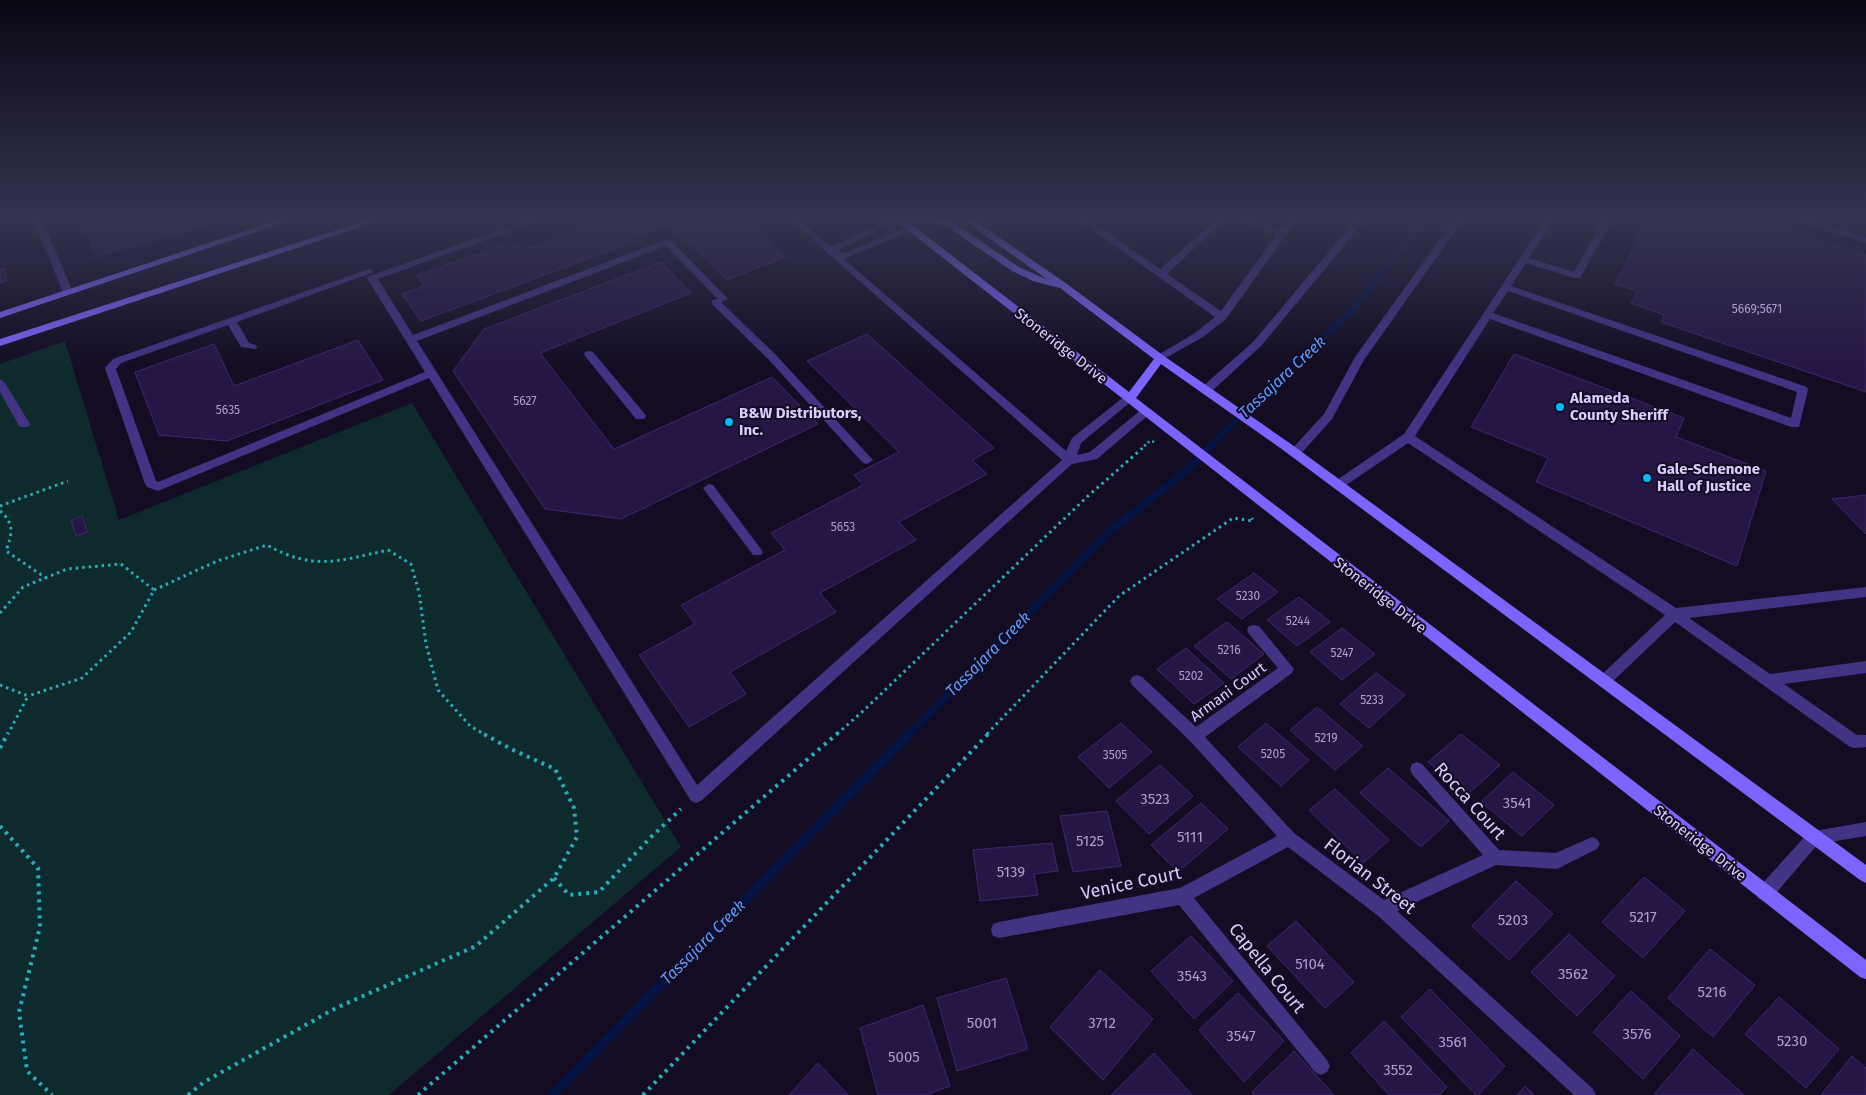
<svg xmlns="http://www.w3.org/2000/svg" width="1866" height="1095" viewBox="0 0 1866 1095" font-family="'Fira Sans',sans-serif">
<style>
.green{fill:#0e2a2d}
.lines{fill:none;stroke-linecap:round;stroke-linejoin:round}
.stream-far2{stroke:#051342;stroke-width:6}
.stream-far1{stroke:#051342;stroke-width:8}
.stream{stroke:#051342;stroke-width:10}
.building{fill:#261645;stroke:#412673}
.path-far2{stroke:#24afbc;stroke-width:2.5;stroke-dasharray:2 3;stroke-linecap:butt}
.path-far1{stroke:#24afbc;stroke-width:3;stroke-dasharray:2.5 4;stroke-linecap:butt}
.path{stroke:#24afbc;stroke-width:4;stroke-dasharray:3 5;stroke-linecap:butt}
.lane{fill:#423385;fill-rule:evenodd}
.street{fill:#423385;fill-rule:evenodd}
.secondary{fill:#7e64ff;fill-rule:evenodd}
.poi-dot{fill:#00bbf8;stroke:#130c22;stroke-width:2}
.labels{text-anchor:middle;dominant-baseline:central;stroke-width:4;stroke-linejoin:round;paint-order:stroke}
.number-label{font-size:12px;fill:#ad9fd0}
.street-label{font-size:15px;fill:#dacdff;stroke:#130c22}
.poi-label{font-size:15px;font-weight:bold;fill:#dacdff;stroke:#130c22;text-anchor:start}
.near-number-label{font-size:15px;fill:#ad9fd0}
.water-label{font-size:16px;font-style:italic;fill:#5b9bff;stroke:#130c22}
.near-street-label{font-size:18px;fill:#dacdff;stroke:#130c22}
</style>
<rect width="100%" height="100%" fill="#130c22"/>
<polygon class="green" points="65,341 119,520 412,403 681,847 389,1095 0,1095 0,364"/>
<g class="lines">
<polyline class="stream-far2" points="1210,446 1272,384 1352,311 1425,217"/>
<polyline class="stream-far1" points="909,734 1109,532 1185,472 1212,445"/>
<polyline class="stream" points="552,1095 910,733"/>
</g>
<g class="building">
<polygon points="83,217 123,217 115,219 118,229 126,226 129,231 175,217 212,217 215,222 95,257"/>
<polygon points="604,217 741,217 785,257 727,280 669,224 630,239 633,242 421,321 402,294 424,286 417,275 503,245 507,250 526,243 531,248 592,226 588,222"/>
<polygon points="1649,217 1737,217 1866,255 1866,392 1661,322 1664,315 1631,303 1637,291 1615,284"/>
<polygon points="661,262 691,293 540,353 614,449 772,377 818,424 621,519 545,509 453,371 484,329"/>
<polygon points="4,268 7,281 0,283 0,269"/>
<polygon points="867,334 994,448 972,460 987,474 899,522 916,540 820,593 836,612 730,672 746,694 689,727 639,655 695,624 681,605 785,550 771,533 863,485 854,475 899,452 807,361"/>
<polygon points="358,340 383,380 227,441 159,435 135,372 214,344 234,386"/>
<polygon points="1514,354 1684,418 1676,437 1766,471 1737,566 1536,482 1548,458 1471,427"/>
<polygon points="1866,495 1866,534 1832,499"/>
<polygon points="82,516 87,532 76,536 71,521"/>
<polygon points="1254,573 1278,592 1242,619 1217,599"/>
<polygon points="1299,597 1330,622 1297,646 1267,620"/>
<polygon points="1227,622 1264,654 1231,679 1194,646"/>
<polygon points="1342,628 1375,654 1342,680 1310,652"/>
<polygon points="1186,648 1224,683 1194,704 1157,669"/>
<polygon points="1376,673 1405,695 1369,728 1340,704"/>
<polygon points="1317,707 1363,746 1335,770 1290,730"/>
<polygon points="1121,723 1152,752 1109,788 1078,757"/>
<polygon points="1266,723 1309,760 1281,786 1238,747"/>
<polygon points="1461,734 1500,765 1467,795 1428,762"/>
<polygon points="1160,765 1193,796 1149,834 1116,801"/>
<polygon points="1388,768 1449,821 1421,847 1360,793"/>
<polygon points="1513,772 1554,805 1522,836 1481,802"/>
<polygon points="1335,789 1389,840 1363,863 1309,810"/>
<polygon points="1201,803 1228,829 1178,872 1151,845"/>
<polygon points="1107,811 1121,866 1073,872 1060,816"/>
<polygon points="1052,843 1058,871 1034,874 1038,895 980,901 973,850"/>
<polygon points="1644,877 1685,911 1643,958 1602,922"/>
<polygon points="1516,881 1553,914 1509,960 1472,926"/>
<polygon points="1296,921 1354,982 1325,1008 1267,946"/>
<polygon points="1569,934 1615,976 1577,1016 1531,972"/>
<polygon points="1191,936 1233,981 1194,1019 1151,971"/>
<polygon points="1710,949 1755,985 1713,1037 1668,998"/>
<polygon points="1100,970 1153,1019 1103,1080 1050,1027"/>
<polygon points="1006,978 1028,1049 957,1071 937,998"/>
<polygon points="1430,989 1505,1066 1478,1095 1476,1095 1401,1017"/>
<polygon points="1631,991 1680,1036 1643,1079 1593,1032"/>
<polygon points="1238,993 1284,1041 1244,1082 1199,1030"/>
<polygon points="1779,997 1839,1049 1806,1088 1745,1034"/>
<polygon points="923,1005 950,1086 926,1095 878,1095 860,1028"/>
<polygon points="1384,1021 1447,1087 1439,1095 1389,1095 1351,1053"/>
<polygon points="1693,1049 1744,1095 1657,1095 1655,1093"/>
<polygon points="1294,1051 1334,1095 1254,1095 1252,1092"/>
<polygon points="1154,1053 1192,1095 1111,1095"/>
<polygon points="1852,1056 1866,1068 1866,1095 1821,1095"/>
<polygon points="818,1063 848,1095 789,1095"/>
<polygon points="1525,1086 1534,1095 1517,1095"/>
</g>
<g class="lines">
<polyline class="path-far2" points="1144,446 1150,441 1155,442"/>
<g class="path-far1">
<polyline points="0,506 68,481"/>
<path d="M 0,511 C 15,524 12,534 6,551 L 46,578"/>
<path d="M 154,590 L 217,561 L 267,545 C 313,571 339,561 388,550 L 411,564 L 419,592 L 426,644 L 438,690 L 470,726 L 484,734"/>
<polyline points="0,613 23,587 67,569 121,564 154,590 131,632 82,678 28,696"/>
<polyline points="0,685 28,696 8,734"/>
<polyline points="837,734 862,712 1088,496 1146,445"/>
<polyline points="987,734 1119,596 1233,518 1253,521 1252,518"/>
</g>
<g class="path">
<polyline points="0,748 8,733"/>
<polyline points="0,826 38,868 40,927 19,1012 27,1071 52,1095"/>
<polyline points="554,878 569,895 599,892 651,837 681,809"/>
<polyline points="188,1095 204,1082 336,1008 476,946 554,878 577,837 574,808 555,769 511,749 482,733"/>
<polyline points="418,1095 838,733"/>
<polyline points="643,1095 989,733"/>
</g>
<g class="lane">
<polygon points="537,217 550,217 378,279 413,335 665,240 671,240 728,299 721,302 776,355 873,460 867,464 863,463 768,359 712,304 712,300 718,299 666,246 417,341 697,785 1062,460 787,217 796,217 831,247 893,217 903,218 840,249 839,252 845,253 907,226 913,226 913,230 844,259 1066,451 1072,438 1125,396 1133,396 1134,399 1081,443 1077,455 1090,452 1142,409 1146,408 1152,412 1097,459 1072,464 701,801 696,803 691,801 429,378 158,491 147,487 145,484 105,368 113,359 366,270 369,269 374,272 237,322 249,343 256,345 257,347 256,349 241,347 228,325 121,363 116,369 156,481 158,482 425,372 367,278 369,276"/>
<polygon points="1074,217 1085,217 1160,269 1219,217 1228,217 1167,274 1221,311 1276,235 1231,219 1230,217 1242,217 1280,230 1294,217 1304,217 1285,236 1226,319 1203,337 1160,361 1156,360 1155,358 1156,356 1195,333 1215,317"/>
<polygon points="1358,217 1368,217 1261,346 1211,392 1203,392 1202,389 1203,386 1253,342"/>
<polygon points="1456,217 1465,217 1364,360 1332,419 1299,456 1291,456 1289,453 1291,450 1324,414 1355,357"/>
<path d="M 1547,217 L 1556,217 L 1529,258 L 1574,272 L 1605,217 L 1614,217 L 1580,278 L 1574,278 L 1526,263 L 1511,286 L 1807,387 L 1808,390 L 1799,427 L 1791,427 L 1490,319 L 1415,436 L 1676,608 L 1866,587 L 1866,597 L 1689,618 L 1770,674 L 1866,661 L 1866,673 L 1784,684 L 1857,735 L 1866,735 L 1866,747 L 1855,748 L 1850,747 L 1675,622 L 1609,685 L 1604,687 L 1599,685 L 1597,681 L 1599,677 L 1665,615 L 1408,443 L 1342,488 L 1334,488 L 1332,485 L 1334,482 L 1404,434 ZM 1508,291 L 1797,392 L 1791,418 L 1493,313 Z"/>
<polygon points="1785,217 1799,217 1866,237 1866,243"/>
<polygon points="589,351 593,352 644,413 646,416 644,419 636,419 585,356 584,354 585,352"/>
<polygon points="0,379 5,383 30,424 28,427 20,427 18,424 0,392"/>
<polygon points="709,484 713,485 761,549 763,552 761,555 753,555 705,491 703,488"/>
<polygon points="1866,822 1866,836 1818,844 1771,899 1765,901 1759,899 1757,893 1759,887 1809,832"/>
</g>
<g class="street">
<polygon points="32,217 41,217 73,292 71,294 65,294 63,292"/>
<polygon points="1254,625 1259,626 1294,669 1292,673 1205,737 1294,833 1384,900 1483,855 1412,774 1410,769 1412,764 1417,762 1422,764 1499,850 1556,853 1592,837 1597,839 1600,844 1597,849 1557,869 1496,865 1397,911 1593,1089 1596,1095 1574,1095 1377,915 1288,847 1194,898 1327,1060 1330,1066 1327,1072 1321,1075 1315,1072 1179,905 999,938 993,936 991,930 993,924 999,922 1180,888 1277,836 1190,741 1132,685 1130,681 1132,677 1137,675 1142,677 1196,727 1278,668 1249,634 1247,630 1249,626"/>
</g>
<g class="secondary">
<polygon points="287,217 301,217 0,318 0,312"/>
<polygon points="377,217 391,217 0,346 0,339"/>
<path d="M 891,217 L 935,217 L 951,221 L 1019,267 L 1048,280 L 959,217 L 970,217 L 1067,284 L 1164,356 L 1291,444 L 1866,865 L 1866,883 L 1860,880 L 1283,450 L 1161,364 L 1136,398 L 1866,960 L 1866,979 L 1860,977 ZM 907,221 L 929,222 L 945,225 L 1012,271 L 1033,281 L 1060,288 L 1154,359 L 1129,392 Z"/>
</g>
</g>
<linearGradient id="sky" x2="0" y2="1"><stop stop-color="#0a0713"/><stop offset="0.59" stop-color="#33344f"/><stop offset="1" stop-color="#33344f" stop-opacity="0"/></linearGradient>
<rect width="1866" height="370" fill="url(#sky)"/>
<g class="poi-dot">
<circle cx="1560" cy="407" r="5"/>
<circle cx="729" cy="422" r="5"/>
<circle cx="1647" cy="478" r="5"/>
</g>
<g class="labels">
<g class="number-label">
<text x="1757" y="309">5669;5671</text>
<text x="525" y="401">5627</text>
<text x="228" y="410">5635</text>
<text x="843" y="527">5653</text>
<text x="1248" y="596">5230</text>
<text x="1298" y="621">5244</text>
<text x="1229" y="650">5216</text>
<text x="1342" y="653">5247</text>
<text x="1191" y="676">5202</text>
<text x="1372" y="700">5233</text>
<text x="1326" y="738">5219</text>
<text x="1273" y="754">5205</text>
<text x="1115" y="755">3505</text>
</g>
<g class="street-label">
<text transform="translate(1061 346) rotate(38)">Stoneridge Drive</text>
<text transform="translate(1380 595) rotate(38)">Stoneridge Drive</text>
<text transform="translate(1228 692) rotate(-36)">Armani Court</text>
<text transform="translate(1700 843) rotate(38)">Stoneridge Drive</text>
</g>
<g class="poi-label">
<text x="1570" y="398">Alameda<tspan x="1570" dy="17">County Sheriff</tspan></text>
<text x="739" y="413">B&amp;W Distributors,<tspan x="739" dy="17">Inc.</tspan></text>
<text x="1657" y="469">Gale-Schenone<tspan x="1657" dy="17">Hall of Justice</tspan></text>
</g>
<g class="near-number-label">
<text x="1155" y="799">3523</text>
<text x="1517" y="803">3541</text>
<text x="1190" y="837">5111</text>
<text x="1090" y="841">5125</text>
<text x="1011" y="872">5139</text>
<text x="1643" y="917">5217</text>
<text x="1513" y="920">5203</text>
<text x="1310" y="964">5104</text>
<text x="1573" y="974">3562</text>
<text x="1192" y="976">3543</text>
<text x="1712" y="992">5216</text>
<text x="982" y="1023">5001</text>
<text x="1102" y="1023">3712</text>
<text x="1637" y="1034">3576</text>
<text x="1241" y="1036">3547</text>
<text x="1792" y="1041">5230</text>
<text x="1453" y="1042">3561</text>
<text x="904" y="1057">5005</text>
<text x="1398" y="1070">3552</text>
</g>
<g class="water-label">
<text transform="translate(1282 377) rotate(-43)">Tassajara Creek</text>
<text transform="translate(988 654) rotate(-45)">Tassajara Creek</text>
<text transform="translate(703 942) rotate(-45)">Tassajara Creek</text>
</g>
<g class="near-street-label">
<text transform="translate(1470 801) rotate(48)">Rocca Court</text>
<text transform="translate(1370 876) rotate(38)">Florian Street</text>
<text transform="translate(1131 883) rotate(-12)">Venice Court</text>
<text transform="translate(1267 968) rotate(51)">Capella Court</text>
</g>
</g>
</svg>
